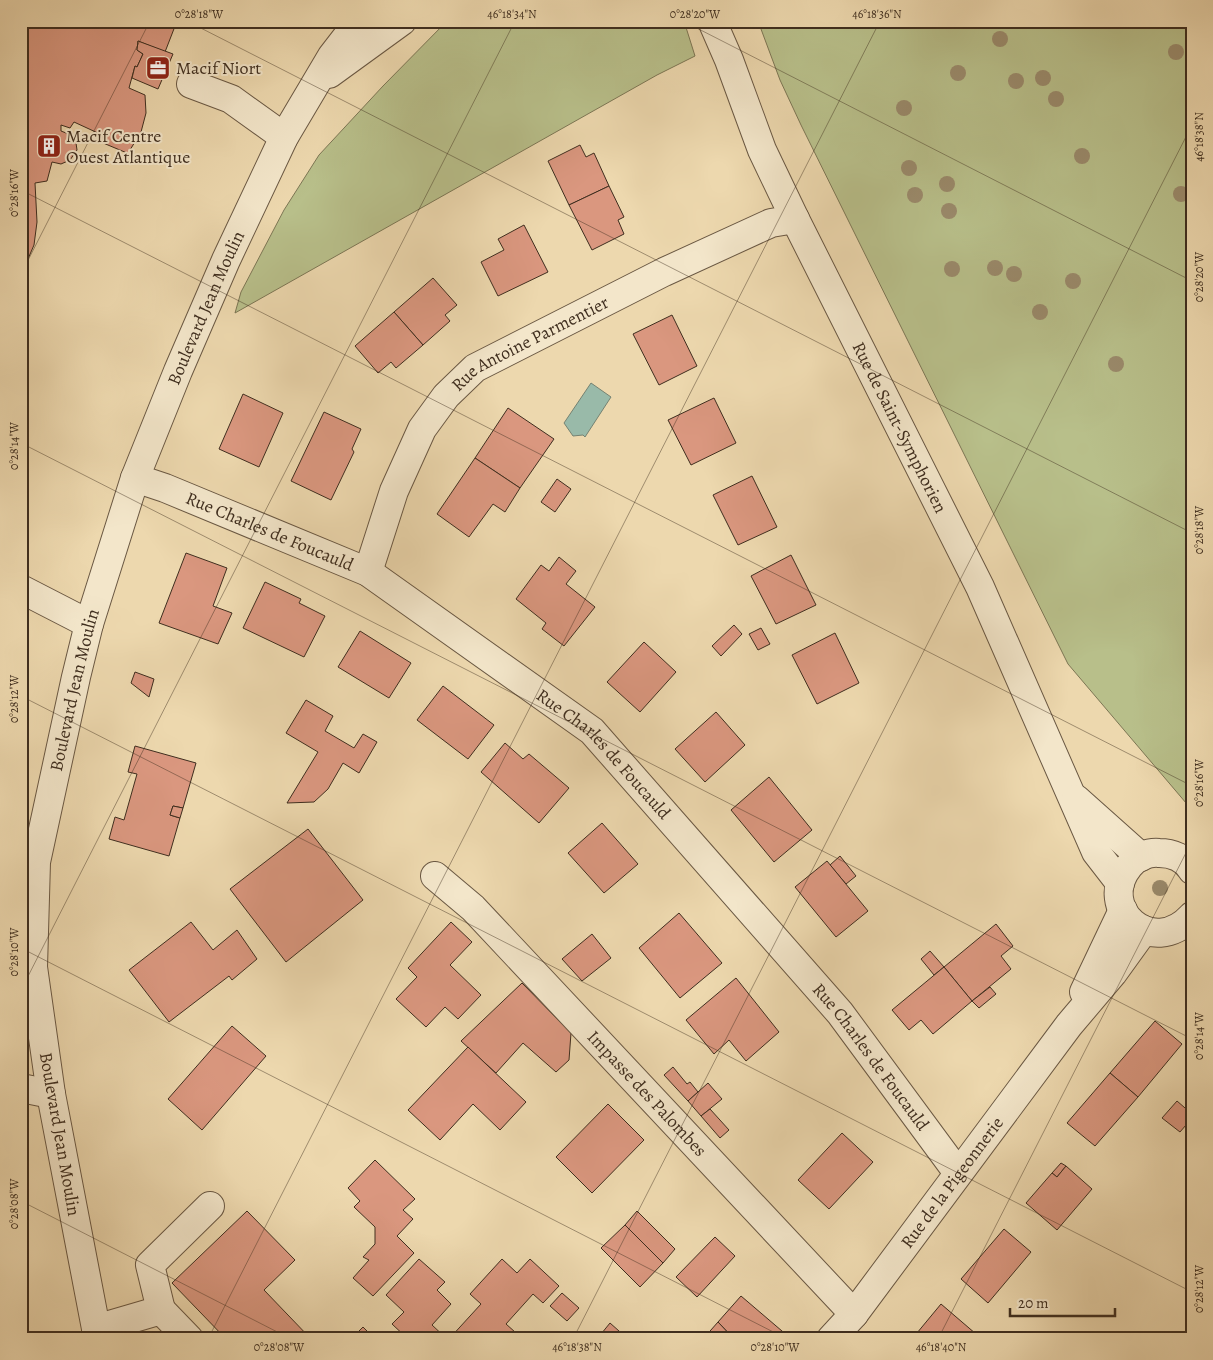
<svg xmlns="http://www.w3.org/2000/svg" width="1213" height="1360" viewBox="0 0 1213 1360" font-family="Alegreya,serif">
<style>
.green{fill:#b8bf8a;stroke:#7c7654}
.water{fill:#99baa9;stroke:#758272}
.building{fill:#da977f;stroke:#3f2e1f}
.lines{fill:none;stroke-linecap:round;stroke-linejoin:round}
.minor-casing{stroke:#6a5843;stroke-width:30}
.minor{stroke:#f3e6ca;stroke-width:28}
.tree{fill:#9a8a6b}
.ticks{fill:none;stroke:#3f2e1f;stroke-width:1;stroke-opacity:0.45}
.labels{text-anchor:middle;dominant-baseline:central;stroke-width:4;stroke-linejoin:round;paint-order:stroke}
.poi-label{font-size:18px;fill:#3f2e1f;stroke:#f3e6ca;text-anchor:start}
.street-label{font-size:18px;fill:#3f2e1f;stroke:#f3e6ca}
.neatline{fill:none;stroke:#3f2e1f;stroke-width:2}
.ticks-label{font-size:12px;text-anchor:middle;fill:#3f2e1f}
</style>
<rect width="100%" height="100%" fill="#edd8ae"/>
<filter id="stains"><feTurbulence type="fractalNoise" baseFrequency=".004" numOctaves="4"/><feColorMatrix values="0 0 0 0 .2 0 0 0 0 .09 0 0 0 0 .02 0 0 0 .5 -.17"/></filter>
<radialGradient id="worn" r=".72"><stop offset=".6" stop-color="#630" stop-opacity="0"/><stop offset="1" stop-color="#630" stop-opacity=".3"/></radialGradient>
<g class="green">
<polygon points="447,21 684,21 695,56 657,75 235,313 241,292 284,210 319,155 383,86"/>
<polygon points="758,21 1192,21 1192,810 1068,664 801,125 780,80"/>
</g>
<polygon class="water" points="591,383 611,397 585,437 583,435 573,436 564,423"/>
<g class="building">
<polygon points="21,21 177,21 165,52 138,41 137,50 143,54 137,67 135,66 129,88 145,95 146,113 141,132 130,150 127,153 96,140 100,134 74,122 70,128 61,125 61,131 71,135 76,143 77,150 70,160 61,164 52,162 47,181 35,183 37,222 34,245 21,275"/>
<polygon points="138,41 173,54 158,89 132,78 135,66 137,67 143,54 137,50"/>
<polygon points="580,145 586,157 594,153 609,186 569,205 548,161"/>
<polygon points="609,186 624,217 618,220 624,234 592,250 569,205"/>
<polygon points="524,225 548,272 498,296 481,262 504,250 498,239"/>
<polygon points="433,278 457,305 445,315 450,321 423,345 394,312"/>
<polygon points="394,312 423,345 396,368 391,362 378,373 355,346"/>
<polygon points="672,315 697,366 659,385 633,334"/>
<polygon points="243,394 283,413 259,467 219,449"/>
<polygon points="714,398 736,443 691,465 668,420"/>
<polygon points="508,408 554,439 520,488 475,458"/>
<polygon points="324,412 361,429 352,449 354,452 331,500 291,481"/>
<polygon points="475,458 520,488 505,512 493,504 469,537 437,514"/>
<polygon points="752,476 777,527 738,545 713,495"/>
<polygon points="557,479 571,489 555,512 541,502"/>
<polygon points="186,553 227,568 213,606 232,613 218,644 159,623"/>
<polygon points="791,555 816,605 776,624 751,576"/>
<polygon points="559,557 576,571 566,584 595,607 564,646 542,629 546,623 516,599 541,565 549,571"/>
<polygon points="265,582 301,599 299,603 325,616 304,657 243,628"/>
<polygon points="734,625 742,634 721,656 712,646"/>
<polygon points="761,628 770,644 758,650 749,634"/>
<polygon points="360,631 411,663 389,698 338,667"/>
<polygon points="835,633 859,683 817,704 792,655"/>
<polygon points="644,642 676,672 640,712 607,682"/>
<polygon points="135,672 154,679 149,697 131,683"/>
<polygon points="443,686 494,725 468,759 417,720"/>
<polygon points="306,700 333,716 325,731 354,748 363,734 377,742 359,773 343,763 328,789 314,802 287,803 318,752 286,733"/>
<polygon points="716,712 745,745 705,782 675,749"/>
<polygon points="505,743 523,759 529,754 569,788 539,823 481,772"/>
<polygon points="135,746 196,763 183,808 173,806 170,815 180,818 169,856 109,839 115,817 124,820 137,774 128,772"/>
<polygon points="769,777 812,830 774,862 731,810"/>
<polygon points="173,806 183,808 180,818 170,815"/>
<polygon points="602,823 638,864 604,893 568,853"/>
<polygon points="308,829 363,900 286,962 230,889"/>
<polygon points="840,856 856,876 846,884 830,865"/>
<polygon points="827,861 868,911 836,937 795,887"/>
<polygon points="679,913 722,963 680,998 639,948"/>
<polygon points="191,922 213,950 237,930 257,959 232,980 229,976 169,1022 129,970"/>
<polygon points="451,922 472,942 450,965 481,995 458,1019 445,1007 426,1027 396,999 417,977 408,968"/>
<polygon points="996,924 1013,946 1001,956 1011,969 972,1001 944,967"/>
<polygon points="592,934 611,958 582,981 562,959"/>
<polygon points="930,951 944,967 934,975 921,959"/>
<polygon points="944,967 972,1001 933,1034 921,1020 909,1030 892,1010"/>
<polygon points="736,978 779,1032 746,1061 729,1040 714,1054 686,1020"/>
<polygon points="522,983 571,1033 569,1060 556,1072 523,1043 496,1073 461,1041"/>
<polygon points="990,987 996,994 979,1008 972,1001"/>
<polygon points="1155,1021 1182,1044 1138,1097 1110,1073"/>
<polygon points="232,1026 266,1056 202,1130 168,1099"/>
<polygon points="468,1047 526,1102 500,1130 473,1104 440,1140 408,1110"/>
<polygon points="673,1067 687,1084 690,1082 698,1092 688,1101 664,1075"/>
<polygon points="1110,1073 1138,1097 1095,1146 1067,1123"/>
<polygon points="708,1083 722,1099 701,1116 688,1101"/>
<polygon points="1177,1101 1192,1114 1192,1118 1180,1132 1162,1118"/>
<polygon points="608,1104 644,1140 592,1193 556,1157"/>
<polygon points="710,1109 729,1130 720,1138 701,1116"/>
<polygon points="842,1133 873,1162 829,1209 798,1180"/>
<polygon points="375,1160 415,1199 403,1210 413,1219 397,1236 414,1253 373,1296 353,1278 369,1260 363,1257 375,1244 375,1227 354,1207 360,1201 348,1188"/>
<polygon points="1061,1163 1066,1166 1057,1177 1052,1173"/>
<polygon points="1066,1166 1092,1189 1057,1230 1026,1203 1052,1173 1057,1177"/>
<polygon points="247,1211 295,1260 264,1290 311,1339 226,1339 172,1283"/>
<polygon points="637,1211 675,1249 663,1263 625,1225"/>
<polygon points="625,1225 663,1263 640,1287 601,1248"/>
<polygon points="1004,1229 1031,1252 988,1303 961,1279"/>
<polygon points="715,1237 735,1256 697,1297 676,1277"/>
<polygon points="419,1259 445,1282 437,1290 451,1304 432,1325 447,1339 408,1339 392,1324 404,1312 386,1295"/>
<polygon points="502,1259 517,1273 530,1259 559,1286 543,1303 533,1294 506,1324 515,1332 508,1339 449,1339 481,1304 470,1294"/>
<polygon points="562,1293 579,1308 567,1321 550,1306"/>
<polygon points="741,1296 789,1337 787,1339 734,1339 718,1322"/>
<polygon points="941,1304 976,1334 972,1339 912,1339"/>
<polygon points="718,1322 734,1339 703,1339"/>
<polygon points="610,1323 628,1339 597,1339"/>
<polygon points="363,1327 375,1339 351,1339"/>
</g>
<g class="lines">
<defs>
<g id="minor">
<path id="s1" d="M 712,21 L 729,60 L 762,150 L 795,219 L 980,587 L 1096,852 L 1120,883"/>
<polyline points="329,74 402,21"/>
<polyline points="191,84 231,99 284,137"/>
<path id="s2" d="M 135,478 L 165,488 L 368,572 L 592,731 L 840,1013 L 958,1173"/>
<path id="s3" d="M 368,572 L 394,491 L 422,429 L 446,396 L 475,368 L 664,272 L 771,223 L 795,219"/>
<polyline points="21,589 89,624"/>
<polyline points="1076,799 1141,857"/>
<path d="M 1192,870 C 1185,858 1172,853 1159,853 C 1148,852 1136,857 1129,866 C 1095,908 1152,960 1192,916"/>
<path id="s4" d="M 435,876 L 473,908 L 854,1314"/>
<polyline points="1084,992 1123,910"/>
<polyline points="21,1088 51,1094"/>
<polyline points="161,1310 150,1265 210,1206"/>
<polyline points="96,1329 161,1310 189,1339"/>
<path id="s5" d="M 98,1339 L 51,1094 L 33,967 L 36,862 L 76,677 L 89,624 L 135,478 L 178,371 L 226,260 L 284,137 L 332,56 L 349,34 L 362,21"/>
<path id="s6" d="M 831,1339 L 854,1314 L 1069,1025 L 1113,973 L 1144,930"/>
</g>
</defs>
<use href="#minor" class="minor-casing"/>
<use href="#minor" class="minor"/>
</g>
<g class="tree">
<circle cx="1000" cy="39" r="8"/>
<circle cx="1176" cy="52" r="8"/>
<circle cx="958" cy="73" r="8"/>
<circle cx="1043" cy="78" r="8"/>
<circle cx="1016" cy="81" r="8"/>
<circle cx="1056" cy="99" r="8"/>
<circle cx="904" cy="108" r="8"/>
<circle cx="1082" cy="156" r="8"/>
<circle cx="909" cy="168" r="8"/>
<circle cx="947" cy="184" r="8"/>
<circle cx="1181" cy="194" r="8"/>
<circle cx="915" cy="195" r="8"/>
<circle cx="949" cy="211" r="8"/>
<circle cx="995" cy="268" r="8"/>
<circle cx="952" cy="269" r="8"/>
<circle cx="1014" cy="274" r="8"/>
<circle cx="1073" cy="281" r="8"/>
<circle cx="1040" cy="312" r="8"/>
<circle cx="1116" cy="364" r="8"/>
<circle cx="1160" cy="888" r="8"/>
</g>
<path class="ticks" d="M 187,21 L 1192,533M 683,21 L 1192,281M 1179,21 L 1192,28M 21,190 L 1192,786M 21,274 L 150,21M 21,443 L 1192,1039M 21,696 L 1192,1292M 21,948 L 787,1339M 21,990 L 515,21M 21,1201 L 291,1339M 208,1339 L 880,21M 573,1339 L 1192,125M 938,1339 L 1192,841"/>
<defs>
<symbol id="office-square" viewBox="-11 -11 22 22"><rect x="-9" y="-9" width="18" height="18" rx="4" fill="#8f2418" stroke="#f3e6ca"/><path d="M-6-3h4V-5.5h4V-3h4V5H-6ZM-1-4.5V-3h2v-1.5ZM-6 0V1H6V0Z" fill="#fff"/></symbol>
<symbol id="building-square" viewBox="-11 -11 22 22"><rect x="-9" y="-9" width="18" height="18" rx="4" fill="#8f2418" stroke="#f3e6ca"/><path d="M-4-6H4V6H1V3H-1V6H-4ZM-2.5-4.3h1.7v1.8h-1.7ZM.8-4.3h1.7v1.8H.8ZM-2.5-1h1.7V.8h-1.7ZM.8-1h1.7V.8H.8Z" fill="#fff"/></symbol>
</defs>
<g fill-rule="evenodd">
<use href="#office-square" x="144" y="54" width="28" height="28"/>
<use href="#building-square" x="35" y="132" width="28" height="28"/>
</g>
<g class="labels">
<g class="poi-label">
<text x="176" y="68">Macif Niort</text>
<text x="66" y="136">Macif Centre<tspan x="66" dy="21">Ouest Atlantique</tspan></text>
</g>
<g class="street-label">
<text stroke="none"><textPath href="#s5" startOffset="1064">Boulevard Jean Moulin</textPath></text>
<text stroke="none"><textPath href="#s3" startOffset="294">Rue Antoine Parmentier</textPath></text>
<text stroke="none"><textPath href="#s1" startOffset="448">Rue de Saint-Symphorien</textPath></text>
<text stroke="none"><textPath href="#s2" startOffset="145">Rue Charles de Foucauld</textPath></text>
<text stroke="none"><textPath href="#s5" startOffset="659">Boulevard Jean Moulin</textPath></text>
<text stroke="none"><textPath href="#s2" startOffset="550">Rue Charles de Foucauld</textPath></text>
<text stroke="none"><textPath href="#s2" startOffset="955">Rue Charles de Foucauld</textPath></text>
<text stroke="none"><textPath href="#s4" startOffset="304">Impasse des Palombes</textPath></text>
<text transform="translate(60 1134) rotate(80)">Boulevard Jean Moulin</text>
<text stroke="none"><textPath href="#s6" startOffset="198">Rue de la Pigeonnerie</textPath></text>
</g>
</g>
<rect width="1213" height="1360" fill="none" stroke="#edd8ae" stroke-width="55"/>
<path d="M1010 1308v8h105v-8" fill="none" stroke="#3f2e1f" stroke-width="2.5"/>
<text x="1018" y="1308" font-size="15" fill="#3f2e1f" stroke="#f3e6ca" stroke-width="4" paint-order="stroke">20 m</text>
<rect x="28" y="28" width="1158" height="1304" class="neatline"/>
<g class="ticks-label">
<text x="199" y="18">0°28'18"W</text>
<text x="512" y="18">46°18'34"N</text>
<text x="695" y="18">0°28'20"W</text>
<text x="877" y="18">46°18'36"N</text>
<text transform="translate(1199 137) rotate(-90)" y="4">46°18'38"N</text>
<text transform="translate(14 193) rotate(-90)" y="4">0°28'16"W</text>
<text transform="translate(1199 277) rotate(-90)" y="4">0°28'20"W</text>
<text transform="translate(14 446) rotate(-90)" y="4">0°28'14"W</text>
<text transform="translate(1199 530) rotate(-90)" y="4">0°28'18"W</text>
<text transform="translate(14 699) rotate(-90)" y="4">0°28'12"W</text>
<text transform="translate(1199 783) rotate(-90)" y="4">0°28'16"W</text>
<text transform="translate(14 952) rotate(-90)" y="4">0°28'10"W</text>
<text transform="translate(1199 1036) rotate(-90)" y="4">0°28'14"W</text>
<text transform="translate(14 1204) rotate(-90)" y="4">0°28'08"W</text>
<text transform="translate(1199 1289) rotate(-90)" y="4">0°28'12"W</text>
<text x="279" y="1351">0°28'08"W</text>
<text x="577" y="1351">46°18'38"N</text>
<text x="775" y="1351">0°28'10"W</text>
<text x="941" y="1351">46°18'40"N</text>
</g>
<rect width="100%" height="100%" filter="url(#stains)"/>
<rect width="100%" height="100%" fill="url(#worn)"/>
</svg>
